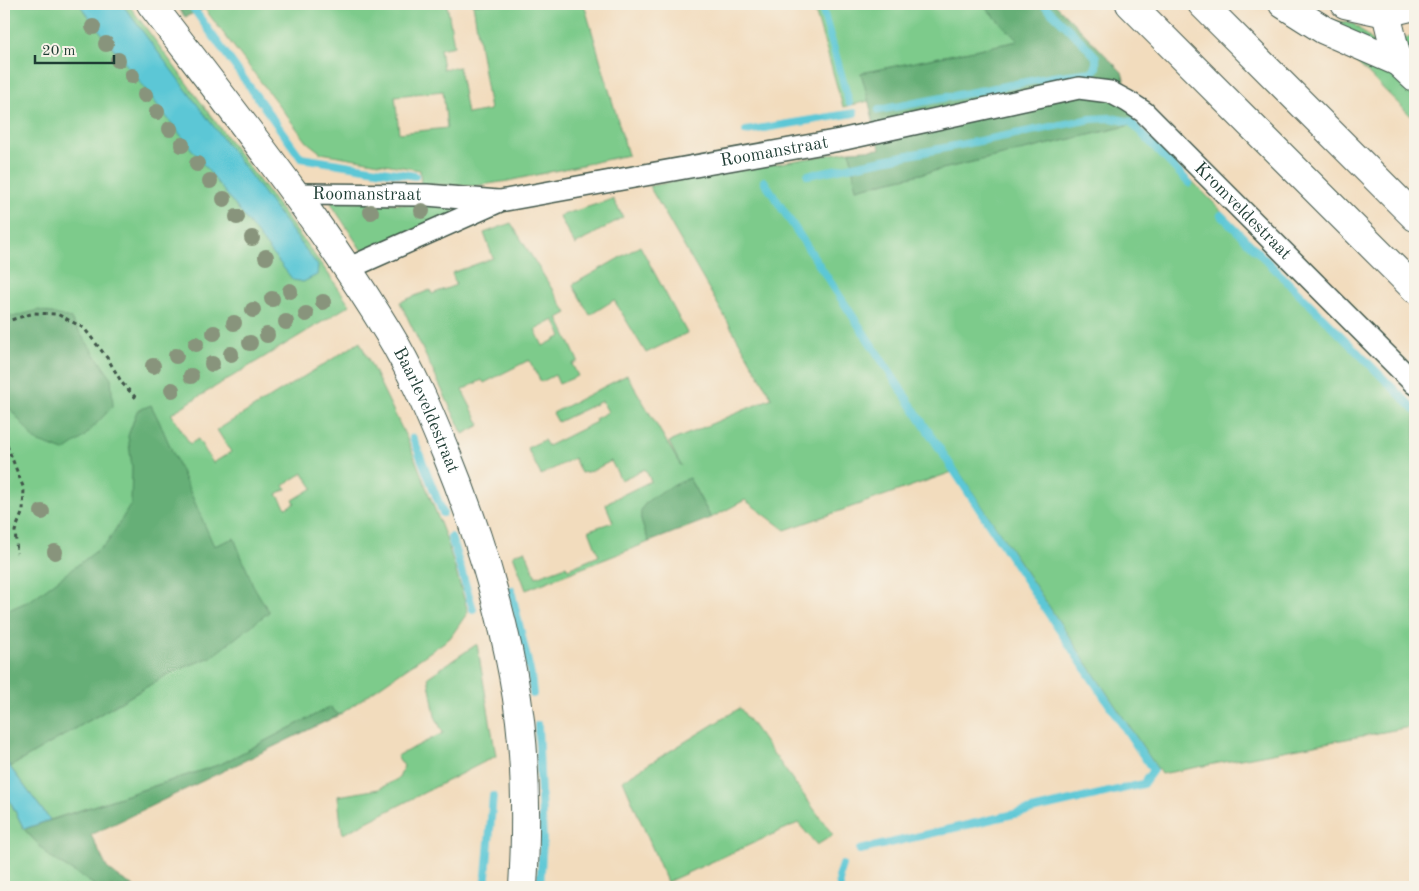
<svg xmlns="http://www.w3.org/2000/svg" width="1419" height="891" viewBox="0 0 1419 891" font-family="'Old Standard TT',serif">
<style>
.green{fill:#7dcb8b;stroke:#4e8460;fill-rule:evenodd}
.forest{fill:#66af77;stroke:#427656}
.water{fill:#5cc7d6;stroke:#3e8285}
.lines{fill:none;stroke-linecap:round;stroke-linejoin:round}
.stream{stroke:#5cc7d6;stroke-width:8}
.street-casing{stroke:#3f5549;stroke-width:24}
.secondary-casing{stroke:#3f5549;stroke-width:30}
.highway-casing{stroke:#3f5549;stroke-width:30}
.path{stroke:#3f5549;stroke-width:3;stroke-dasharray:4 4;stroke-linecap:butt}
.street{stroke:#fff;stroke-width:21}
.secondary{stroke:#fff;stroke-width:28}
.highway{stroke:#fff;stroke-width:28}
.tree{fill:#88947b}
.labels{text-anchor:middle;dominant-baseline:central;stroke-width:4;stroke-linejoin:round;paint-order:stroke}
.street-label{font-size:18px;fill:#1f3d34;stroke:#f7f3e8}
</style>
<rect width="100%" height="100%" fill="#f7f3e8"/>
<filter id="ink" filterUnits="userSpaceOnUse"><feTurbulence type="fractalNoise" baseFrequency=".02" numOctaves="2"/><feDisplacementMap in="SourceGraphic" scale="10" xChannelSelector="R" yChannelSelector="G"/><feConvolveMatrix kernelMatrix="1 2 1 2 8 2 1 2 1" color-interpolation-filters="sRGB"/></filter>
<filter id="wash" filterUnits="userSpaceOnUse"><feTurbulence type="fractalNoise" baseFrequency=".0096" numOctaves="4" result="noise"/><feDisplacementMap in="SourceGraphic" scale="20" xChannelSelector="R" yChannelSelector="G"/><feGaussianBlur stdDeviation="1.12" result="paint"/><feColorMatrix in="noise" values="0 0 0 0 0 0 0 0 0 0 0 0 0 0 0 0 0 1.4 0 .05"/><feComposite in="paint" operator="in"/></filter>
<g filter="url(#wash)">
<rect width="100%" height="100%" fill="#f2dcbd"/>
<g class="green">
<path d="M 4,4 L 128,4 L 327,272 L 350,305 L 172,413 L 172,415 L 190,444 L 198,439 L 213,463 L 231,452 L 217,430 L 360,342 L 408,441 L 446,538 L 468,612 L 450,638 L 339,715 L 330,707 L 221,764 L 50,820 L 10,767 L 172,672 L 211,657 L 4,708 ZM 303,473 L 313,488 L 293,500 L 295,503 L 286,508 L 277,494 L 286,489 L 284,485 Z"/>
<path d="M 215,4 L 447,4 L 454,46 L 440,49 L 443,69 L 459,67 L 467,114 L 490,110 L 473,4 L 584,4 L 628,155 L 508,181 L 475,186 L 421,184 L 420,170 L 321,153 L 307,142 L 204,8 ZM 443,91 L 447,128 L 399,133 L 395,96 Z"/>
<polygon points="813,4 982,4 1019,41 861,73 869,101 843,107"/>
<polygon points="1299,14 1354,24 1375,43 1415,36 1415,120 1324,30"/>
<polygon points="1136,124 1415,407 1415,726 1161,774 958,470 785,530 745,500 711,518 689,478 641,520 649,542 526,590 513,555 525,550 536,577 566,566 568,569 599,556 589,530 613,522 606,505 608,502 651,481 645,469 621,480 611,461 592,471 581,473 574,458 541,475 527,448 544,440 548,446 596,422 595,419 608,412 602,401 558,422 553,413 627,375 681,466 669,442 772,398 649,186 850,151 856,189"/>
<polygon points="613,199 623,217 575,245 559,216"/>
<polygon points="332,201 452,206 456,213 362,251 332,205"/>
<path d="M 511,223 L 567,313 L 558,318 L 578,361 L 572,364 L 578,376 L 559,384 L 555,375 L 541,382 L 529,360 L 484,383 L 482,380 L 462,390 L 480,425 L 463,434 L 400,302 L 430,290 L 432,294 L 456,285 L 452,273 L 493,258 L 484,233 ZM 554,320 L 562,336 L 543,346 L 535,330 Z"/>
<polygon points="640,246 687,333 646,353 614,300 590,315 573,286 574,284"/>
<polygon points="477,644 496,756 343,834 341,825 338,796 379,789 399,778 404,766 397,756 443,733 435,716 428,677"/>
<polygon points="740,708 833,835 817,845 798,823 667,882 623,780"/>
<polygon points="4,789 24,829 51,858 84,878 97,887 4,887"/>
</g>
<g class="forest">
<polygon points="175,4 215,4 185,17"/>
<path d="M 982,4 L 1055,4 L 1122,72 L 1136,124 L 856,189 L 850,151 L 880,149 C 873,124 869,98 861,73 L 1018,41 Z"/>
<polygon points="39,310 70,318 111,378 113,406 83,438 64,451 36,441 4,401 4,312 13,317"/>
<polygon points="151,405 159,421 214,546 234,538 253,585 269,612 211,657 172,672 10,767 4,758 4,612 31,600 107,543 131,504 132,467 128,436 137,411"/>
<path d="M 689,478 L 711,518 L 649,542 C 646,533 639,521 641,512 C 643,497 676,485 689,478 Z"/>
<polygon points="330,707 339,715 91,835 107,868 117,876 135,887 97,887 84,878 51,858 24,829 221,764"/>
</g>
<g class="water">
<polygon points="79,4 122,4 318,266 317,275 303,282 293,280"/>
<polygon points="4,758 10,767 50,820 24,829 4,789"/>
</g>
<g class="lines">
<g class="stream">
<polyline points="190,4 301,158 415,176"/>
<polyline points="821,4 849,102"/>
<polyline points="879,110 1052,77 1092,72 1096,68 1096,57 1084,44 1043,4"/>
<polyline points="746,131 854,113"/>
<polyline points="808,175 1091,119 1111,118 1131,122 1189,183"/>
<polyline points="764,181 1016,565 1153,770 1143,784 860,850"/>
<polyline points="1221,215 1415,410"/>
<polyline points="413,438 443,513"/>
<polyline points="451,537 473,609"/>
<polyline points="511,590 531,675 533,694"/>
<polyline points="538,725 543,840 540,887"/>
<polyline points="485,887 493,796"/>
<polyline points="840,887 839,874 842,865"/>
</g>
</g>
</g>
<g filter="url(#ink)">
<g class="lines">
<defs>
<g id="street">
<path id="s1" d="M 295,194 L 427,195 L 498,201"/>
<path id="s2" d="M 347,269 L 500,201 L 840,140 L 1079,88 L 1110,92 L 1127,101 L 1144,112 L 1415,384"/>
</g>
<g id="secondary">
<path id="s3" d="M 151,4 C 233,111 318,217 388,332 C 412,371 429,412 446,453 C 475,524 499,599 513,675 C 526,742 527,819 523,887"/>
<polyline points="1345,4 1386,13 1415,6"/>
<polyline points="1386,13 1398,62 1415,78"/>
</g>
<g id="highway">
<polyline points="1130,4 1415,289"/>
<polyline points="1202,4 1415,217"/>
<polyline points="1283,4 1324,30 1398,62"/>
</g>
</defs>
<use href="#street" class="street-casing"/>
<use href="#secondary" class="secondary-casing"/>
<use href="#highway" class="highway-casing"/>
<g class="path">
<polyline points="4,322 34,313 57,314 84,328 108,359 122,383 136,398"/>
<polyline points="4,438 24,489 23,511 15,531 17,553"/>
</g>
<use href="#street" class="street"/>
<use href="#secondary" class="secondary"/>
<use href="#highway" class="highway"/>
</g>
<g class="tree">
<circle cx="93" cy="27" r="8"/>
<circle cx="106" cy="44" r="8"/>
<circle cx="118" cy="60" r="8"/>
<circle cx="132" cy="76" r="8"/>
<circle cx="145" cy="95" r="8"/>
<circle cx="157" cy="112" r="8"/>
<circle cx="170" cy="129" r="8"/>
<circle cx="182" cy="145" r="8"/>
<circle cx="197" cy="164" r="8"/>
<circle cx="210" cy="181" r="8"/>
<circle cx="224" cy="199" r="8"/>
<circle cx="422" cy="211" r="8"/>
<circle cx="371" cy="212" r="8"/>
<circle cx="237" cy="217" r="8"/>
<circle cx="252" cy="238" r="8"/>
<circle cx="266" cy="257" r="8"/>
<circle cx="290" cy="291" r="8"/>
<circle cx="272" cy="299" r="8"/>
<circle cx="323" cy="302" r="8"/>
<circle cx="253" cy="310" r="8"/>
<circle cx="306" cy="314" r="8"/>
<circle cx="286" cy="322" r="8"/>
<circle cx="234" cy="323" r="8"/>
<circle cx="214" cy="333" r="8"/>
<circle cx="267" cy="335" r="8"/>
<circle cx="250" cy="343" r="8"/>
<circle cx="196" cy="344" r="8"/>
<circle cx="231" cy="354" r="8"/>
<circle cx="176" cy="356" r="8"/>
<circle cx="212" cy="364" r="8"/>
<circle cx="153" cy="366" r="8"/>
<circle cx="191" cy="376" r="8"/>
<circle cx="172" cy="390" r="8"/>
<circle cx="42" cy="512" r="8"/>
<circle cx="55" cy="552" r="8"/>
</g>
</g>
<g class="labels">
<g class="street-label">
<text stroke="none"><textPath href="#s2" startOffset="446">Roomanstraat</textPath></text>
<text stroke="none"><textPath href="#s1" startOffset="72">Roomanstraat</textPath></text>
<text stroke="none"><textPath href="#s2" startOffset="968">Kromveldestraat</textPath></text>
<text stroke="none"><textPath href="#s3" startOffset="492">Baarleveldestraat</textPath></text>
</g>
</g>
<rect width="1419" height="891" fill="none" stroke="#f7f3e8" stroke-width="20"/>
<path d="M35 55v8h79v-8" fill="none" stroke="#1f3d34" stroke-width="2.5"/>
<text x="42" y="55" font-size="15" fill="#1f3d34" stroke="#f7f3e8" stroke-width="4" paint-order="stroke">20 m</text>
</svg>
